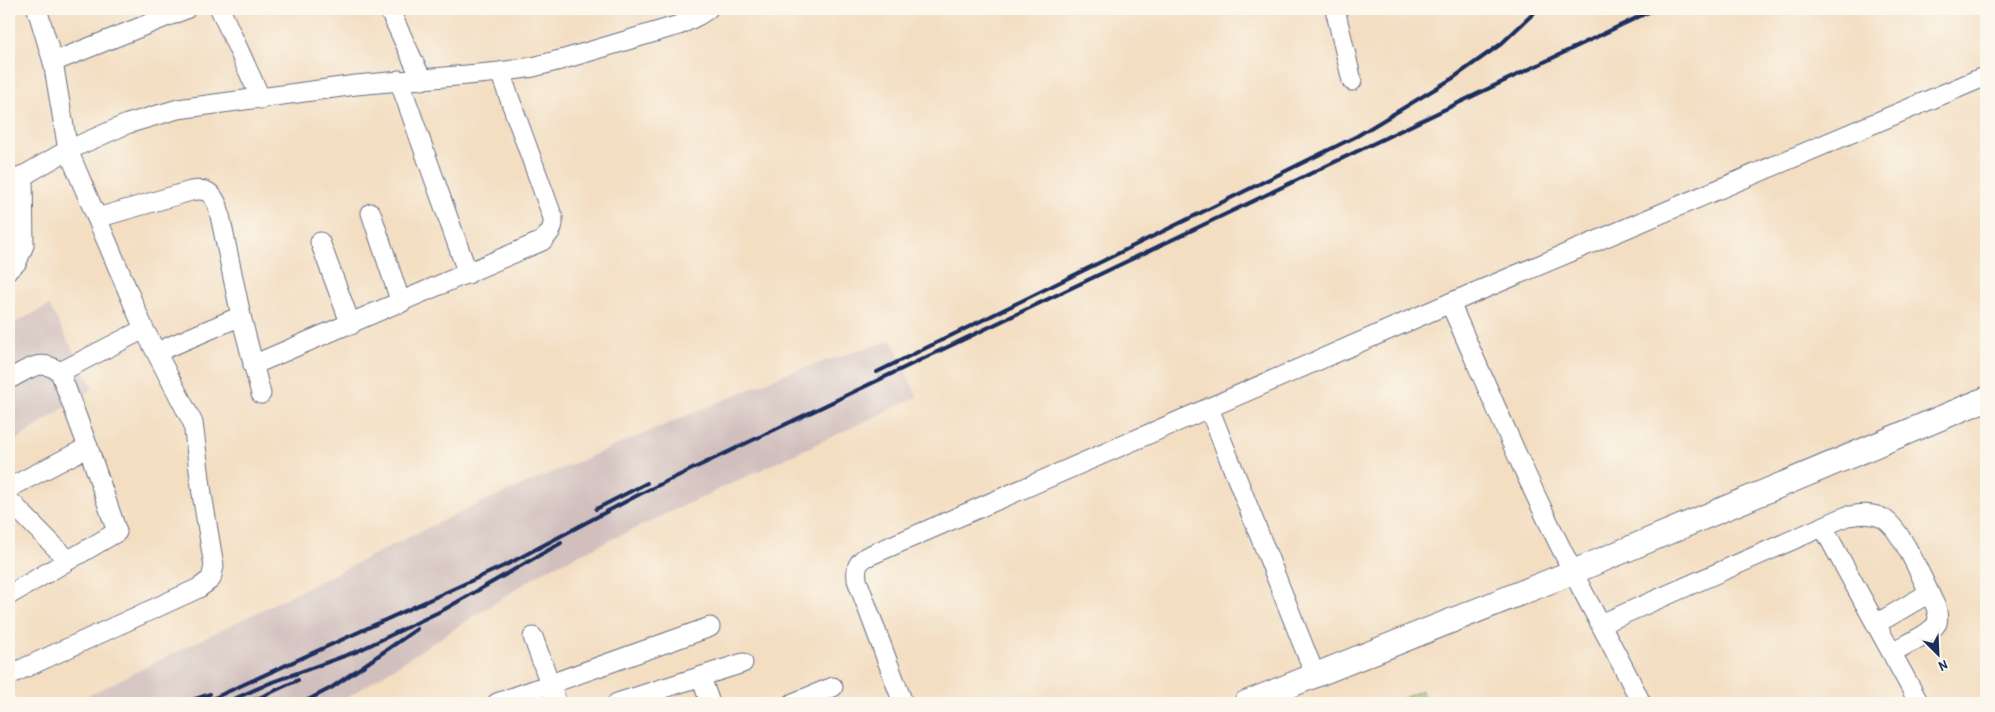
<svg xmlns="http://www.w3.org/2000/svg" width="1995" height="712" viewBox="0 0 1995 712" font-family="'Patrick Hand',sans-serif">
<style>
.industrial{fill:#d1bfbd}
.green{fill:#a4c974;stroke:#607c69}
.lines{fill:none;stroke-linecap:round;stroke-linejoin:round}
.minor-casing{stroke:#676c81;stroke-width:21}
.major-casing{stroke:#676c81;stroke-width:26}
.minor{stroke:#fff;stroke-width:19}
.major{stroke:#fff;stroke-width:24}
.rail{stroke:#1b2f5e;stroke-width:4}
</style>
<rect width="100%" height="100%" fill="#fbf7ec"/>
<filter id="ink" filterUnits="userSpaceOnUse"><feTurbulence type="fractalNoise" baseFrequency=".02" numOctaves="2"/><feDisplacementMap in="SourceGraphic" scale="10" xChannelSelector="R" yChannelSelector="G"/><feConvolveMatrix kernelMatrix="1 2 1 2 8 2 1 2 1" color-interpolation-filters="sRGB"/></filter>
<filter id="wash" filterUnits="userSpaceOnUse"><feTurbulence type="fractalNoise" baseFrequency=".0096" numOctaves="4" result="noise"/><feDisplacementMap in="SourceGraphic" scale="20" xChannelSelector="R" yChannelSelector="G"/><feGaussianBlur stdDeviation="1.12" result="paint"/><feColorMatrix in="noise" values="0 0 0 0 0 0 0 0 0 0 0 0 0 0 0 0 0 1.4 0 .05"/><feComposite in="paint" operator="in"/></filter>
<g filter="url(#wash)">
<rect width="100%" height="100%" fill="#f3dec2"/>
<g class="industrial">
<polygon points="49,305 93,388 9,445 9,326"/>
<polygon points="892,340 917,397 546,570 339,703 73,703 464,510 785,374"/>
</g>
<polygon class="green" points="1421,690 1428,703 1392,703"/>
</g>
<g filter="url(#ink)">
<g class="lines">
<defs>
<g id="minor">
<polyline points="220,9 261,99"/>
<polyline points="389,9 422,80"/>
<polyline points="1335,9 1352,81"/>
<polyline points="53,62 186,9"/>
<polyline points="399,80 468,274"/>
<polyline points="9,184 68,150 127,124 178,109 356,85 500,72 533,67 564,59 679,25 699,15 708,9"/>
<polyline points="371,213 401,303"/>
<path d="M 97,218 L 191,191 C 206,188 212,192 218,206 L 241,316 L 261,394"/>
<polyline points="320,242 351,325"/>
<polyline points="9,269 17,262 24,245 23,175"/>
<path d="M 1450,303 C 1490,393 1528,484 1573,572 C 1595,616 1620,658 1641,703"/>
<polyline points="157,352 241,316"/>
<path d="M 253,365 L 542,241 C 549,234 554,229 553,218 L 500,72"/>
<polyline points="60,372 144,329"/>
<path d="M 9,379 C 28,370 40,357 60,372 L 88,447 L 117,532 L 9,595"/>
<polyline points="1209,408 1315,675"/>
<polyline points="9,488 88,447"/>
<polyline points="9,500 68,560"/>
<polyline points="1823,527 1919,703"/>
<path d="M 1601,624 L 1847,516 C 1859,515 1871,512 1882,518 C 1902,527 1925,586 1936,607 C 1937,612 1939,618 1937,623 C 1931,634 1903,646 1892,652"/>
<polyline points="1876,624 1929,593"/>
<polyline points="533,637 557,703"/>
<polyline points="9,675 199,588 211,579 214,566 202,494 193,423 144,329 68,150 53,62 37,9"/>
<polyline points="701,677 710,703"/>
<polyline points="497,703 710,627"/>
<polyline points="617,703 743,663"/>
<polyline points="793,703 833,687"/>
<path d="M 903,703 L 857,580 C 856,569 856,564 866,557 L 1450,303 L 1986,76"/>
</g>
<polyline id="major" points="1246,703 1573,572 1986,399"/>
</defs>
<use href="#minor" class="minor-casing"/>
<use href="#major" class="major-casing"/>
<use href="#minor" class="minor"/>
<use href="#major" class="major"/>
<g class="rail">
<polyline points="877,372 1357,136 1453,78 1501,44 1538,9"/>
<polyline points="596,509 647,483"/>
<polyline points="184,703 210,694"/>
<polyline points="203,703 508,564 640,494 1655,9"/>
<polyline points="225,703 270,683 358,651 445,609 561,543"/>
<polyline points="248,703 298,680"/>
<polyline points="302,703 331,688 417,629"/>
</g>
</g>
</g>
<rect width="1995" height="712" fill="none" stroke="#fbf7ec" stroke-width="30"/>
<g transform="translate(1938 654) rotate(156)" stroke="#fbf7ec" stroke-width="4" paint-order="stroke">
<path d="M0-4L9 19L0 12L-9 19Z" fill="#1b2f5e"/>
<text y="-8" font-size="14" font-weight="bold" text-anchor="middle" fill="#1b2f5e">N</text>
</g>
</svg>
